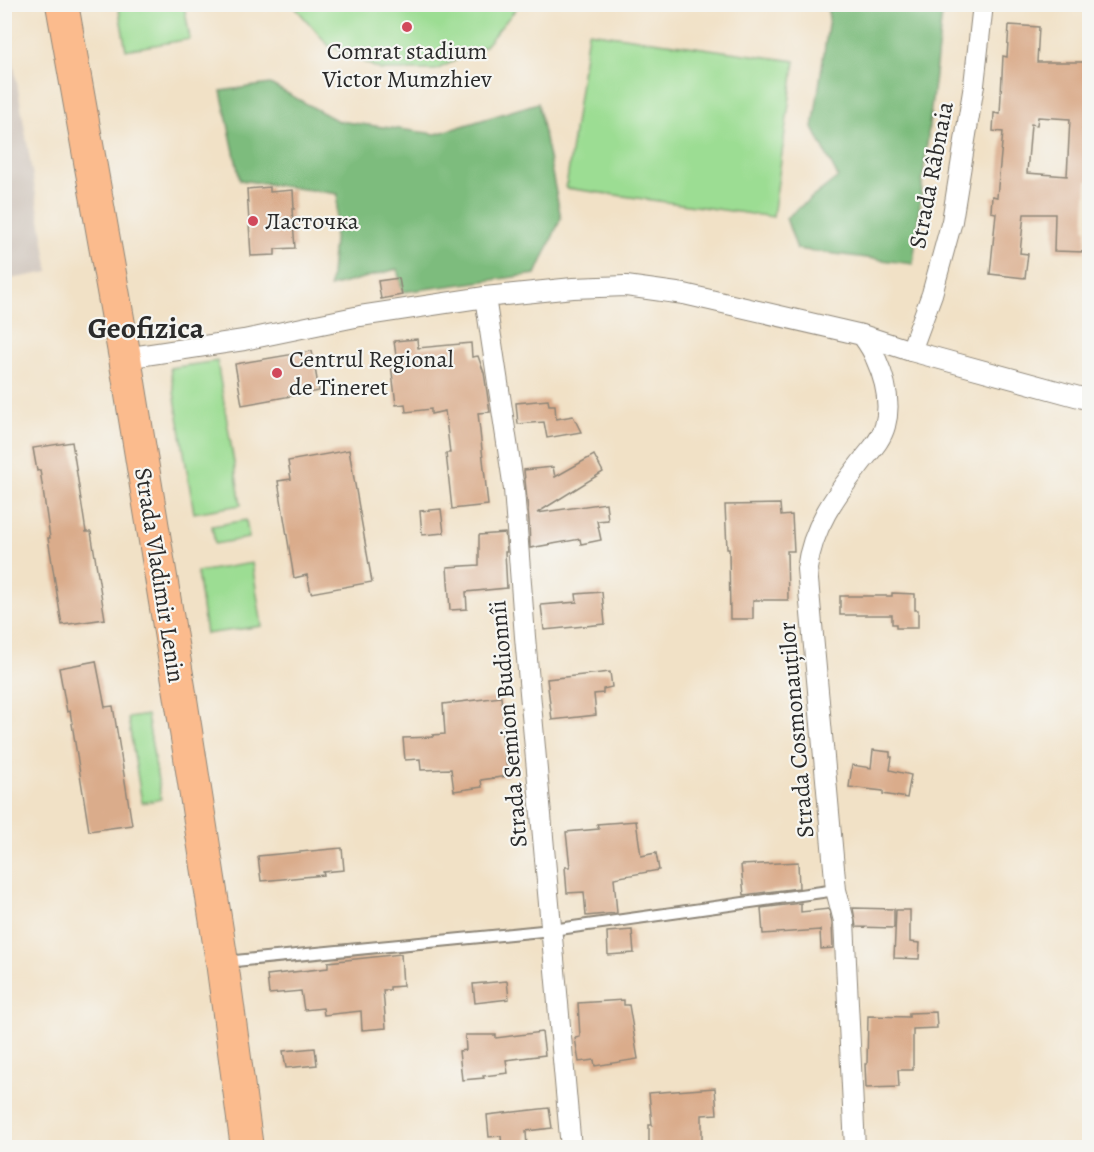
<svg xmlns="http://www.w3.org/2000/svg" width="1094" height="1152" viewBox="0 0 1094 1152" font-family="Alegreya,serif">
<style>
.industrial{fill:#cdc2b9}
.green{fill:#9cdd93;stroke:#64845f;stroke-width:1.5}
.forest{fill:#7dbc7d;stroke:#547454;stroke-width:1.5}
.building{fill:#daac8b;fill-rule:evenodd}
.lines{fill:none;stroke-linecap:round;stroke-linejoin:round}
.lane-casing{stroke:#8e8678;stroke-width:14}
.street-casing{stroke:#8e8678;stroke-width:22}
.primary-casing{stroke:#8e8678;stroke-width:34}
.lane{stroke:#fff;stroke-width:10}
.street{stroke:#fff;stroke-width:20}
.primary{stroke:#fbbb8d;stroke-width:32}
.poi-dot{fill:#d1495b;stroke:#f6f6f2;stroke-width:2}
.labels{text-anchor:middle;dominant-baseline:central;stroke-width:4.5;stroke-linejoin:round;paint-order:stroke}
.poi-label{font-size:24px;fill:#2b2b2b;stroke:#f6f6f2;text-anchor:start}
.street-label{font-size:24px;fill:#2b2b2b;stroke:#f6f6f2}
.district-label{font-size:30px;font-weight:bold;fill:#2b2b2b;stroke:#f6f6f2}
</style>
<rect width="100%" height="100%" fill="#f6f6f2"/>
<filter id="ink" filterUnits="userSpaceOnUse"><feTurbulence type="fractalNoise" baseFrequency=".0167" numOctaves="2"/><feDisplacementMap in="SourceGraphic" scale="12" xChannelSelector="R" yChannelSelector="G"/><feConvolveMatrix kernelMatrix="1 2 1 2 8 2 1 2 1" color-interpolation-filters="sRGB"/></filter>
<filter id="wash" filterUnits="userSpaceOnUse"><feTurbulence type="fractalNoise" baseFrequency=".008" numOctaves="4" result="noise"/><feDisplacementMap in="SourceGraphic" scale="24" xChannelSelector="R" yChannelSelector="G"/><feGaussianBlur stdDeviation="1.35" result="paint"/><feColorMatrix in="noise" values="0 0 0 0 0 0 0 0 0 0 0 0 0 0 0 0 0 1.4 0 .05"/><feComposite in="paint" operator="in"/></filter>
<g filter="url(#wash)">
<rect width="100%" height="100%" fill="#f1e1c6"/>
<polygon class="industrial" points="8,30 49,272 5,280 4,31"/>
<g class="green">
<polygon points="118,5 184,5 190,39 126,50"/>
<polygon points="293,5 517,5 516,9 485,46 436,70 381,70 329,46"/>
<polygon points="588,32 795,61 773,217 566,188"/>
<polygon points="217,361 241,505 194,513 170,368"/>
<polygon points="246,520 249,538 215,544 212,526"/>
<polygon points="252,563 262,626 206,634 197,572"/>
<polygon points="147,715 161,799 142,803 128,718"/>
</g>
<g class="forest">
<polygon points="827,5 943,5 913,264 797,249 786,218 838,177 813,128 829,18"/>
<polygon points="270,84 338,121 436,134 538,103 561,218 536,274 403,292 397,269 330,287 338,194 240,180 221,91"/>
</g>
<g id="blocks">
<g class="building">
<path d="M 1009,25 L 1039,27 L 1037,62 L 1089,62 L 1089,181 L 1087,181 L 1084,228 L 1086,228 L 1085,252 L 1054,251 L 1055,214 L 1024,214 L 1020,253 L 1028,254 L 1025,278 L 990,274 L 996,213 L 991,212 L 992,196 L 997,197 L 1003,132 L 993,131 L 994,113 L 1000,114 L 1003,56 L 1007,57 ZM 1038,117 L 1070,119 L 1067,176 L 1027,173 L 1031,124 L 1037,125 Z"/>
<polygon points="270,187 270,192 293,190 294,209 292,209 295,248 275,249 275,255 251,256 247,189"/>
<polygon points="399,278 402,295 381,299 378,281"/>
<polygon points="417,339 418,348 471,343 472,357 478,356 484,373 490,412 478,413 488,505 452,509 446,453 450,453 445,411 431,414 431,409 406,412 405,404 396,405 391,364 397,363 394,341"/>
<polygon points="312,351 319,391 242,405 235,364"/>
<polygon points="548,400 549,405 555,405 556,419 573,416 581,432 547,438 544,422 518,424 516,403"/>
<polygon points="72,442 86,532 91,532 105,619 62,625 48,538 50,538 40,470 37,471 33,448"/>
<polygon points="349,450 372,582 311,593 307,575 294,578 278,481 291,479 288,461"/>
<polygon points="594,455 603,472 537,513 606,503 608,520 597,521 601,540 581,544 580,539 530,548 529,521 524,470 553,467 555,477"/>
<polygon points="780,504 781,516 792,515 794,551 787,551 788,600 753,600 753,619 730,619 729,549 727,549 725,505"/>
<polygon points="441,509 444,533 422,535 420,511"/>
<polygon points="505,533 507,552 505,552 507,588 466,592 467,609 450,610 447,567 479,565 479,535"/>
<polygon points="602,592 605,624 544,630 541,605 577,602 576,594"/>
<polygon points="892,593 915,594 915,610 918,610 918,628 896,628 896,624 892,624 892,615 840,615 840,596 892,596"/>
<polygon points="96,661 105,707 113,706 132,825 89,831 70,711 67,712 59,668"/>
<polygon points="610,672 612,687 603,689 603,693 594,694 596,715 552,720 547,679"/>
<polygon points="501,697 504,728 501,728 508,776 481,780 482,787 454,791 451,769 421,770 420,759 405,760 403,738 433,737 433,735 445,734 443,704"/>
<polygon points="873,750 890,752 890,757 892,757 890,770 911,775 907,798 883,794 883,791 849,787 852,765 871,768"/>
<polygon points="636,821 641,856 656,853 659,870 614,878 617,913 586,916 584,892 567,893 565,867 570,867 566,832 599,829 597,824"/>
<polygon points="342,848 344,870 323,872 324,875 261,881 258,856"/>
<polygon points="798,862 799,888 744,895 741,865"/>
<polygon points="801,903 801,912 829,909 832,923 833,948 821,949 820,930 763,934 761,908"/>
<polygon points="853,908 894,909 894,928 856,927"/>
<polygon points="896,910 910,910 910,942 920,943 919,959 894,958"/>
<polygon points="632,930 634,953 608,955 607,932"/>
<polygon points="401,954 403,986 390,987 390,990 383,990 386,1028 362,1030 361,1011 324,1015 323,1008 304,1010 301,991 269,994 267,975 328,968 328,962"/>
<polygon points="507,981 509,999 475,1003 473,984"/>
<polygon points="624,1000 624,1005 629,1005 638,1059 595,1066 594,1060 579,1062 575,1038 580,1037 578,1003"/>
<polygon points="936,1012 937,1028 913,1029 913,1070 898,1070 899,1087 866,1088 865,1064 867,1064 868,1016 909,1017 909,1013"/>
<polygon points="542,1032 545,1055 506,1060 508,1073 483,1076 484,1078 462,1080 459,1051 466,1050 465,1035 496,1035 496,1038"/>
<polygon points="315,1048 317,1065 286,1068 283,1051"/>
<polygon points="715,1088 717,1114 702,1115 702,1148 649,1148 649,1125 652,1125 649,1093"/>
<polygon points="549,1108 552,1128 526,1131 527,1148 502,1148 501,1136 489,1137 487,1115"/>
</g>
</g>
</g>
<g filter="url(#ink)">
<use href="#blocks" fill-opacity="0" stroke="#8e8678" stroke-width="1.5"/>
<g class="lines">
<defs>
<polyline id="lane" points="225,962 552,930 836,890"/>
<g id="street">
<polyline points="485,297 514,489 525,637 571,1148"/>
<polyline points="911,351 932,294 952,221 974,85 983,4"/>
<polyline points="125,358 244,340 360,316 485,297 573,288 626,286 684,294 862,335 911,351 1090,400"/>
<path d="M 855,1148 L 844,921 L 836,890 L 807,569 C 812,528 835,496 860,464 C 869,452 881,441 885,426 C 891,404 885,379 876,359 C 873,350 867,342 862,335"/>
</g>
<polyline id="primary" points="62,4 125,358 180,693 222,962 247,1148"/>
</defs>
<use href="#lane" class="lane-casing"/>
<use href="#street" class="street-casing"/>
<use href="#primary" class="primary-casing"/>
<use href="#lane" class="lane"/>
<use href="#street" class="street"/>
<use href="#primary" class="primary"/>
</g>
</g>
<g class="poi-dot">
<circle cx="407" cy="27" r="6"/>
<circle cx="253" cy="221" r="6"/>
<circle cx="277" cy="373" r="6"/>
</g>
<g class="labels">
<g class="poi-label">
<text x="407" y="51" text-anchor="middle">Comrat stadium<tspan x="407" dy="28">Victor Mumzhiev</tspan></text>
<text x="265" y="221">Ласточка</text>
<text x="289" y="359">Centrul Regional<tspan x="289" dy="28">de Tineret</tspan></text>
</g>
<g class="street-label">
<text transform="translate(931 175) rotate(-79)">Strada Râbnaia</text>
<text transform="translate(160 575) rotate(81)">Strada Vladimir Lenin</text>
<text transform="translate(508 724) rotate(-95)">Strada Semion Budionnîi</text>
<text transform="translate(796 730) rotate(-95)">Strada Cosmonauților</text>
</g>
<g class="district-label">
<text x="146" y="328">Geofizica</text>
</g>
</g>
<rect width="1094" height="1152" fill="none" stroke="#f6f6f2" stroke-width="24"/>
</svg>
